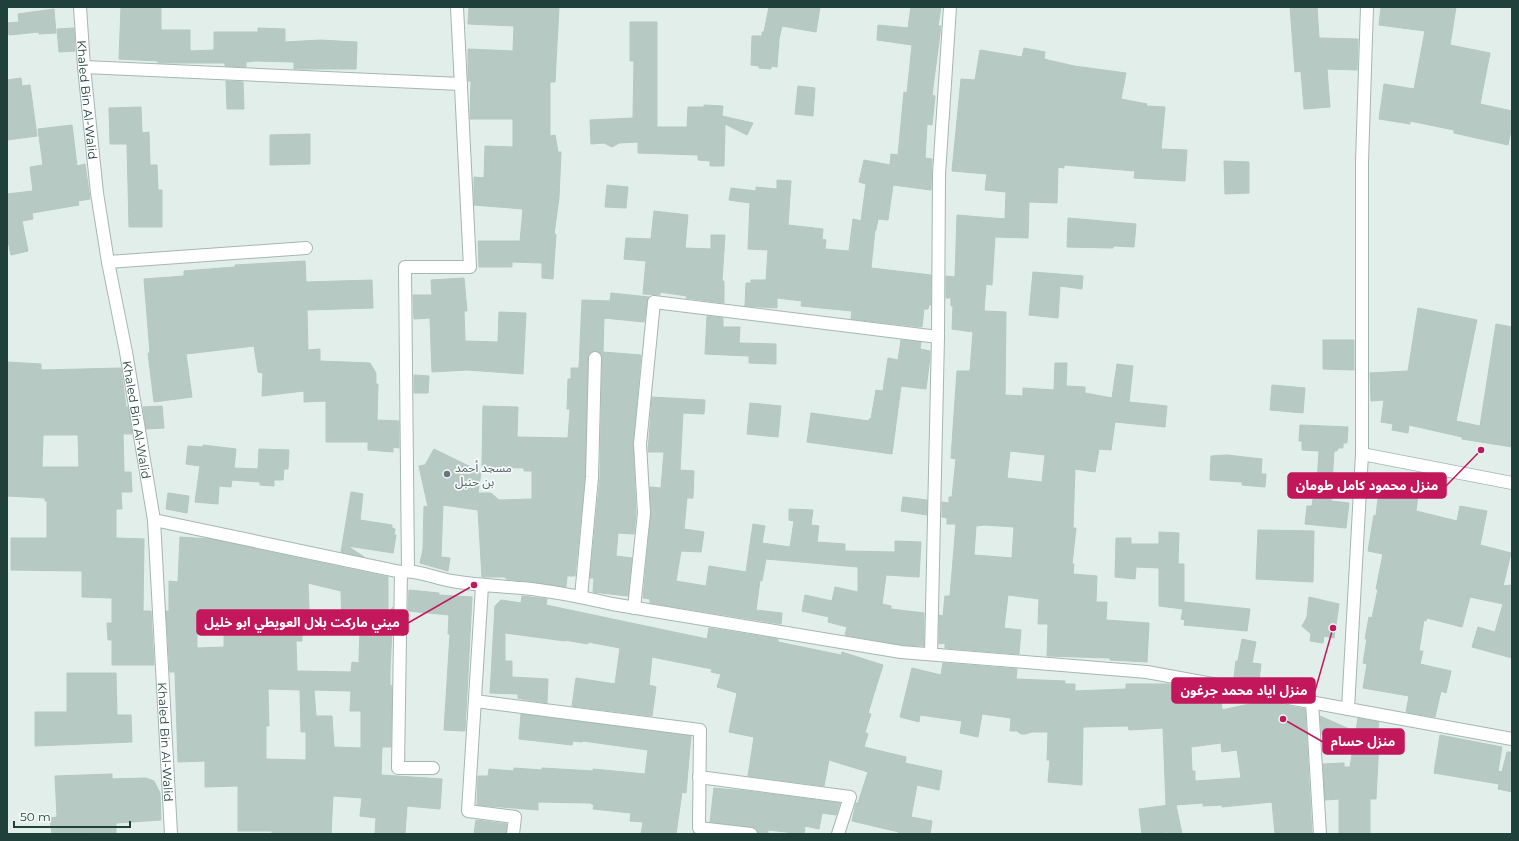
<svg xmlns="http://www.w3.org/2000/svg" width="1519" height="841" viewBox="0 0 1519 841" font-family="Montserrat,'Noto Sans Arabic',sans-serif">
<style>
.building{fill:#b7c9c3;stroke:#b4c8c2;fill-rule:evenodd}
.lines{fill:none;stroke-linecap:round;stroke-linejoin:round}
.minor-casing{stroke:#a4b7b2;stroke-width:14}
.minor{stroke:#fff;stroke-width:12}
.worship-dot{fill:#6b7280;stroke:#f3faf7;stroke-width:1.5}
.labels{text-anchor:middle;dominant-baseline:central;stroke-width:3.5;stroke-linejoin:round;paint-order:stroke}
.street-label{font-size:12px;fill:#20413b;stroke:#f3faf7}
.worship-label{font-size:12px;fill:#5b616d;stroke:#f3faf7;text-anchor:start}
.leader{fill:none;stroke:#c2185b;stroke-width:1.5}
.callout-dot{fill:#c2185b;stroke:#f3faf7;stroke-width:1.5}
.callout{fill:#c2185b;stroke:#c2185b;stroke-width:1.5}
.callout-label{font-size:13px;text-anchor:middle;font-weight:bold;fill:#fff}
</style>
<rect width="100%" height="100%" fill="#e2eeea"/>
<g class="building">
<polygon points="121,7 161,7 161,30 190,30 190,51 214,50 214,32 258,32 258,28 285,29 285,42 320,40 357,42 356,69 294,69 294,62 255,61 246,62 246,67 225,66 225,63 158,63 158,61 119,59"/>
<polygon points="469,7 559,7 555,82 550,82 550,136 555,135 558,152 561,152 559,198 554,234 556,234 553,279 542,278 542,263 512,262 512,267 479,267 478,241 520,241 523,209 474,205 474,177 484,178 485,146 513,147 513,119 470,119 471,81 468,81 468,49 513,51 514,26 468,24"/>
<polygon points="769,7 820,7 816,32 782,26 779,39 777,67 771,66 771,69 759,68 759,66 751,65 752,36 762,36 762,32 764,32"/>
<polygon points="911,7 941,7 938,26 941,26 932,95 935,96 932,125 927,124 925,158 932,159 931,190 893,185 888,220 878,219 876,230 875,230 871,268 931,275 931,305 929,305 928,309 924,309 922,327 851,319 852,311 801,306 802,301 777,298 777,308 745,306 746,283 751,283 751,280 766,280 768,250 748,249 750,203 729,200 731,188 756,191 756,187 777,189 777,180 791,181 788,225 823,229 822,239 826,240 825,249 849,251 853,219 861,221 866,184 859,182 864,160 890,165 891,154 898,155 904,92 907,93 912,45 877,40 878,25 908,28"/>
<polygon points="1290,7 1317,7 1319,38 1358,39 1357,70 1327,69 1330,107 1304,109 1301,71 1295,72"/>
<polygon points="1381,7 1456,7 1450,45 1490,53 1480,104 1512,111 1512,125 1508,145 1454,133 1454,130 1410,121 1410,124 1379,119 1384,84 1414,89 1425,31 1379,25"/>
<polygon points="54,9 56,33 39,34 39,32 9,35 7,23 19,22 18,14"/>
<polygon points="630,22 657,22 657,127 687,127 688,107 704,107 704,105 723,106 722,116 753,123 747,135 725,124 724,166 710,166 710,161 698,160 698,155 638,153 638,142 619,143 612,147 604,143 591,144 590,120 633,118 634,61 630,61"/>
<polygon points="74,28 75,51 59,52 57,29"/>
<path d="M 1024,48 L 1045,52 L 1044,59 L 1074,66 L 1126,73 L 1121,99 L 1147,104 L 1146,106 L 1165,107 L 1161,149 L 1187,150 L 1185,181 L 1134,178 L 1135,171 L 1064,165 L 1064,168 L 1058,167 L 1057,203 L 1029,202 L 1028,238 L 995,237 L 992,285 L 986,284 L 984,311 L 1006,312 L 1005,395 L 1023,396 L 1023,388 L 1054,390 L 1055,363 L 1067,363 L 1066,386 L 1085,387 L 1085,393 L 1112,398 L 1117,364 L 1133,366 L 1129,402 L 1167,406 L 1165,427 L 1115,422 L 1111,450 L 1099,449 L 1095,472 L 1075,469 L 1073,528 L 1076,528 L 1072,564 L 1074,564 L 1073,574 L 1097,576 L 1096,602 L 1107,602 L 1106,620 L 1149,623 L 1147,662 L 1110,660 L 1110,658 L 1047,656 L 1048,624 L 1038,624 L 1039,599 L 1008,595 L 1004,628 L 1021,630 L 1019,654 L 945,648 L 945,643 L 939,644 L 939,615 L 943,616 L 945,596 L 950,596 L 956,524 L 947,524 L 947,518 L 942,517 L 942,502 L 949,503 L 949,497 L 952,497 L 956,459 L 951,458 L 957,371 L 970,371 L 973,332 L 952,329 L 953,306 L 951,306 L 951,298 L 946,298 L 946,276 L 955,277 L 957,215 L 1005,219 L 1006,192 L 985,190 L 987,174 L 952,171 L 961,79 L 975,80 L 980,50 L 1022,57 ZM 1010,451 L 1045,455 L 1042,482 L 1007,478 ZM 985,525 L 1014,527 L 1012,558 L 974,555 L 976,526 Z"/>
<polygon points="21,78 22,86 30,85 37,136 7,140 7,80"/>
<polygon points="226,81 243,82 244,109 227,109"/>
<polygon points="798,86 815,88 813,116 795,114"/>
<polygon points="141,107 142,133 149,132 150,165 157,165 158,190 162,190 162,227 129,227 127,144 110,144 109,108"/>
<polygon points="72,125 77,166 85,164 90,199 78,201 79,205 32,213 33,219 22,221 28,251 11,255 7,236 7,194 33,191 30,167 43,165 38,129"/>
<polygon points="310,134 310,164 270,165 270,135"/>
<polygon points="1224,161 1249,162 1249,193 1225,194"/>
<polygon points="607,185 628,187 626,208 605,207"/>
<polygon points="654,211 688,215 685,248 711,249 711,235 725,235 722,281 724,281 724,303 686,298 687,296 660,292 660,295 643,294 646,261 624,259 626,238 651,239"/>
<polygon points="1068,218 1136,224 1134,247 1113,246 1113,248 1067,247"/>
<polygon points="305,261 306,282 372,280 373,308 307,310 308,350 320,349 320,361 370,363 376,373 376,384 378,384 377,420 399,421 399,448 393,447 393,452 368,450 368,442 326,442 326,401 304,402 304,391 262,396 263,373 258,372 254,346 186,354 192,397 154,402 148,353 150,353 144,279 184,276 184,271 235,267 235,265"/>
<polygon points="1033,272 1083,276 1082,289 1060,286 1058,318 1029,315"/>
<polygon points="464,278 467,311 464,311 465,341 498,342 499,312 526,313 523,374 467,370 432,372 430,318 414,319 413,295 432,295 431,280"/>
<polygon points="611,293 649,297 644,322 604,318 603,352 641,355 633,443 636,513 634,534 618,533 616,556 632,558 628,596 593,592 594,578 590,578 600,477 602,358 601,354 596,351 591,352 588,358 585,477 575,576 567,576 566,587 506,579 506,577 482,577 478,510 443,505 441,557 450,558 448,571 420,563 423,549 424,506 428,507 419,466 425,465 434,449 481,472 478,493 491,493 499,500 532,499 532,471 524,471 524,468 482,467 483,406 518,407 517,437 568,438 570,409 567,409 568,379 571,379 571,368 579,368 582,300 610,301"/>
<polygon points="1418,308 1477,320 1456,421 1480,426 1496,324 1512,327 1512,447 1462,439 1462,437 1409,425 1408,433 1392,430 1393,424 1381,422 1384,400 1371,401 1370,373 1408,371"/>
<polygon points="707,316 723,318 723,327 740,327 739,343 776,344 776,364 749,363 749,356 705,354"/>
<polygon points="901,340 921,342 920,349 930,351 930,357 926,389 901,386 892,454 807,442 811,413 869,421 869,419 871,419 876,390 883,391 888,358 898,360"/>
<polygon points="1323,340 1354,340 1354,370 1323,369"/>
<path d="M 7,362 L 41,364 L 41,370 L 121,368 L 126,407 L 128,407 L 132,434 L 123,434 L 124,472 L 131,472 L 132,492 L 121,492 L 122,509 L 116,509 L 116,538 L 144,539 L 143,611 L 151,611 L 154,665 L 112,665 L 112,640 L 108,640 L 107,623 L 112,623 L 112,598 L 82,597 L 82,571 L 11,570 L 11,538 L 47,538 L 47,501 L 45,501 L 45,498 L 7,496 ZM 43,435 L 78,435 L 79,467 L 42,467 Z"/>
<polygon points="414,375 429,376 428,393 414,393"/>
<polygon points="1272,385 1305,388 1303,413 1270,410"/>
<polygon points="652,397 705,400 704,414 683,413 680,470 694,471 693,498 687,498 684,529 704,532 701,552 681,551 676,581 706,586 709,566 746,572 753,524 765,526 762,543 790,547 794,521 789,520 789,509 813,510 811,525 819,526 817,542 845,544 845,551 895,552 895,541 921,542 919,577 886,575 882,604 891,606 891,609 924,613 924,646 902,645 845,635 847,627 828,622 829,617 802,611 805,595 832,601 835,587 858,592 858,567 766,559 762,581 760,580 756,610 782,613 781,624 650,603 650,599 643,598 651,514 650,487 661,488 664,452 648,452"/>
<polygon points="750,403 781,406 778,437 747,434"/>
<polygon points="162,406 164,428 146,429 143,407"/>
<polygon points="1300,425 1348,427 1347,443 1343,443 1343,448 1338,448 1337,451 1334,451 1331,501 1349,503 1346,528 1305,524 1307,506 1312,506 1313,499 1316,499 1319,451 1302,450 1302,441 1299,441"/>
<polygon points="203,445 236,449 234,468 258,469 259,449 289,450 288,469 284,469 283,480 274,480 274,486 260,485 260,482 232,480 231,487 219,486 218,504 195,502 200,466 186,464 188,446 203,447"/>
<polygon points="1227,455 1262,459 1261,474 1266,474 1265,487 1242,485 1242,482 1210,480 1211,456"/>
<polygon points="1380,481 1419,487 1416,511 1457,521 1460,506 1487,511 1480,545 1511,553 1503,586 1512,585 1512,658 1472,647 1478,627 1495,632 1503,604 1470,597 1462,627 1427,618 1426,621 1424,620 1419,651 1423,651 1420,664 1451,671 1446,693 1441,691 1435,717 1406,712 1409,696 1363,688 1367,664 1363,663 1367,639 1365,639 1369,617 1372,618 1378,589 1376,589 1383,554 1368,551 1374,515 1376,516"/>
<polygon points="351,492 363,494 360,520 392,525 392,528 395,529 394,535 396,535 393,553 348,546 364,557 341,552"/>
<polygon points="168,493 189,496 187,513 166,509"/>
<polygon points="903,497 927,500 927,515 901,511"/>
<polygon points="1258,530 1314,531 1313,582 1256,579"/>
<polygon points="1159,532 1179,533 1178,564 1184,564 1184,602 1250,609 1247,631 1184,625 1185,620 1181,619 1183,609 1159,606 1159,568 1136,567 1135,579 1115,577 1116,538 1131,538 1131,544 1159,544"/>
<path d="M 180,537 L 209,539 L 388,577 L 388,612 L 393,607 L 390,671 L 390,685 L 392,686 L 391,747 L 382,747 L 381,775 L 442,779 L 440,809 L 407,806 L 405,834 L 375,834 L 376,818 L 360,816 L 362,798 L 333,796 L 331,834 L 272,834 L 272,831 L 238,831 L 238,786 L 205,787 L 205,761 L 178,762 L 175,672 L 170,672 L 166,611 L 169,611 L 169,581 L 178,582 ZM 308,583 L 341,591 L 342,628 L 360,628 L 359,663 L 352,662 L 351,672 L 297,671 L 296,641 L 302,641 L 302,609 L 309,609 ZM 197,619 L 224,620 L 224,647 L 197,648 ZM 268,689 L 300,690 L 301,732 L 306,732 L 306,760 L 266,759 L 266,726 L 269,726 ZM 314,690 L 351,691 L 350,711 L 361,711 L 361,748 L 334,747 L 332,716 L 316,716 Z"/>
<polygon points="409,590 439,593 439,595 472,597 465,731 444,730 450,634 448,634 449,615 408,611"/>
<polygon points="522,596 547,599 546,605 707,639 709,628 778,639 778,642 841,655 842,652 883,665 868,713 871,714 865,732 868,734 864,747 906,757 905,763 942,771 939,790 917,785 911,817 932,821 930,834 898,834 899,832 852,821 856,803 858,803 868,772 829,760 824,786 748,776 754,737 729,732 737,693 717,687 721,674 711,672 712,669 652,657 649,685 656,687 652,716 572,706 576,678 615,684 620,648 588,642 588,644 565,640 565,641 505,633 505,661 512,661 512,677 548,679 547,703 522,699 518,698 518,694 490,693 495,606 501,600 521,603"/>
<polygon points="1309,597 1339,604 1334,638 1324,636 1323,643 1310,641 1311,634 1302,626 1307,617"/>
<polygon points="1242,639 1256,642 1252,663 1261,664 1259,680 1234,677 1236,661 1238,661"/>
<path d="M 943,663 L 1017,669 L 1016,679 L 1065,681 L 1065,684 L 1075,684 L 1075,691 L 1126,689 L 1126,684 L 1168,684 L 1192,688 L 1192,699 L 1221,698 L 1222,710 L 1263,701 L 1305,709 L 1312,834 L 1275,834 L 1272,802 L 1222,807 L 1222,805 L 1203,806 L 1203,803 L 1176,805 L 1182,834 L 1169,834 L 1169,832 L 1142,834 L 1139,809 L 1170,805 L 1166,806 L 1163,728 L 1129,730 L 1128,726 L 1083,727 L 1082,785 L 1048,782 L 1050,760 L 1047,760 L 1048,732 L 1032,732 L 1025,734 L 1021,734 L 1017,731 L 1010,731 L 1011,718 L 982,714 L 978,737 L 960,733 L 962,721 L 920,715 L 919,722 L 900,717 L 912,668 L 941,675 ZM 1221,743 L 1222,752 L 1237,750 L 1241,778 L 1195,781 L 1195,771 L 1192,771 L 1191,747 Z"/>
<polygon points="67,673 116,673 117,715 131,715 132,742 35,746 35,712 67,712"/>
<polygon points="521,714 691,736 686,793 682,792 676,834 641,834 643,822 630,821 631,813 593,809 594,805 590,803 538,802 538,810 477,805 478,776 488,776 489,769 514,771 514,768 542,770 542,768 593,771 593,769 645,774 648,750 583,741 582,742 573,741 572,745 519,739"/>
<polygon points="1320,716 1356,732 1358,718 1379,722 1376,741 1379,741 1376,799 1370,799 1370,834 1339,834 1339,799 1325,800 1323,764 1344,763 1344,767 1350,767 1355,735 1322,735"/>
<polygon points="1440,735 1502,747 1498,771 1502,772 1507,752 1512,752 1512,792 1498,789 1499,784 1434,773"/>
<polygon points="112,774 112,779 146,778 154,781 160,793 161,820 116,823 116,833 52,834 50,818 57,817 55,776"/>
<polygon points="714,788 746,791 840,803 836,815 822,813 819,829 805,826 804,834 768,830 768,833 758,834 756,828 752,827 710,822"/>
<polygon points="476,820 507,824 506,834 474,834"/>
</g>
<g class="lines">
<defs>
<g id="minor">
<path id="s1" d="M 80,7 L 84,67 L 97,193 L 108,262 L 126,352 L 154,520 L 171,834"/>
<polyline points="84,67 461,84"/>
<polyline points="108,262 306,248"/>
<polyline points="1362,454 1362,162 1367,7"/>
<polyline points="154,520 401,572 398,768 433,768"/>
<polyline points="408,570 405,267 470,267 457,7"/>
<path d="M 401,572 C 417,569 436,579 452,581 C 475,585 498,586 522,588 C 552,591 582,597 612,604 L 901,652 L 1147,672 L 1512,739"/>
<polyline points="482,586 468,811 515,817 513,834"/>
<polyline points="581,597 592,477 595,358"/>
<polyline points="634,608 644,513 640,444 654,302 938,337"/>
<polyline points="931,654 938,337 939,174 950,7"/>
<polyline points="475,701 700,730 699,828 751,834"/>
<polyline points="1312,702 1320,834"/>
<polyline points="1348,709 1362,454 1512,483"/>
<polyline points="699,777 850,797 838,834"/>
</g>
</defs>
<use href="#minor" class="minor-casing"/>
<use href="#minor" class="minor"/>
</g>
<circle class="worship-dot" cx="447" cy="474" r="4"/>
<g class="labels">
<g class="street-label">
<text stroke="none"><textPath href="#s1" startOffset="93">Khaled Bin Al-Walid</textPath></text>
<text stroke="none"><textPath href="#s1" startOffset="417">Khaled Bin Al-Walid</textPath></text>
<text stroke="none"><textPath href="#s1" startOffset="741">Khaled Bin Al-Walid</textPath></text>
</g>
<g class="worship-label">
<text x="455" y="467">مسجد أحمد<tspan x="455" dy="14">بن حنبل</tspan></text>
</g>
</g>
<path class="leader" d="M1481 450L1446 486M474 585L408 623M1333 628L1315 691M1283 719L1323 742"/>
<g class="callout-dot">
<circle cx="1481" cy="450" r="4"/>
<circle cx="474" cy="585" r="4"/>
<circle cx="1333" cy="628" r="4"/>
<circle cx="1283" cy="719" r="4"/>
</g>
<g class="callout">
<rect x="1288" y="473" width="158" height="25" rx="4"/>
<rect x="197" y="610" width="211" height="25" rx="4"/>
<rect x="1172" y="678" width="143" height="25" rx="4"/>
<rect x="1323" y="729" width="81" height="25" rx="4"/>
</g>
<g class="callout-label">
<text x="1367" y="490">منزل محمود كامل طومان</text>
<text x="302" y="627">ميني ماركت بلال العويطي ابو خليل</text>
<text x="1244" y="695">منزل اياد محمد جرغون</text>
<text x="1363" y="746">منزل حسام</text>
</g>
<rect width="1519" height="841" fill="none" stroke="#20413b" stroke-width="16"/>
<path d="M14 821v6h116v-6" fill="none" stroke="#20413b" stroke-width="2"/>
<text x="20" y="821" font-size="12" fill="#20413b" stroke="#f3faf7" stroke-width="3" paint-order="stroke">50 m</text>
</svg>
